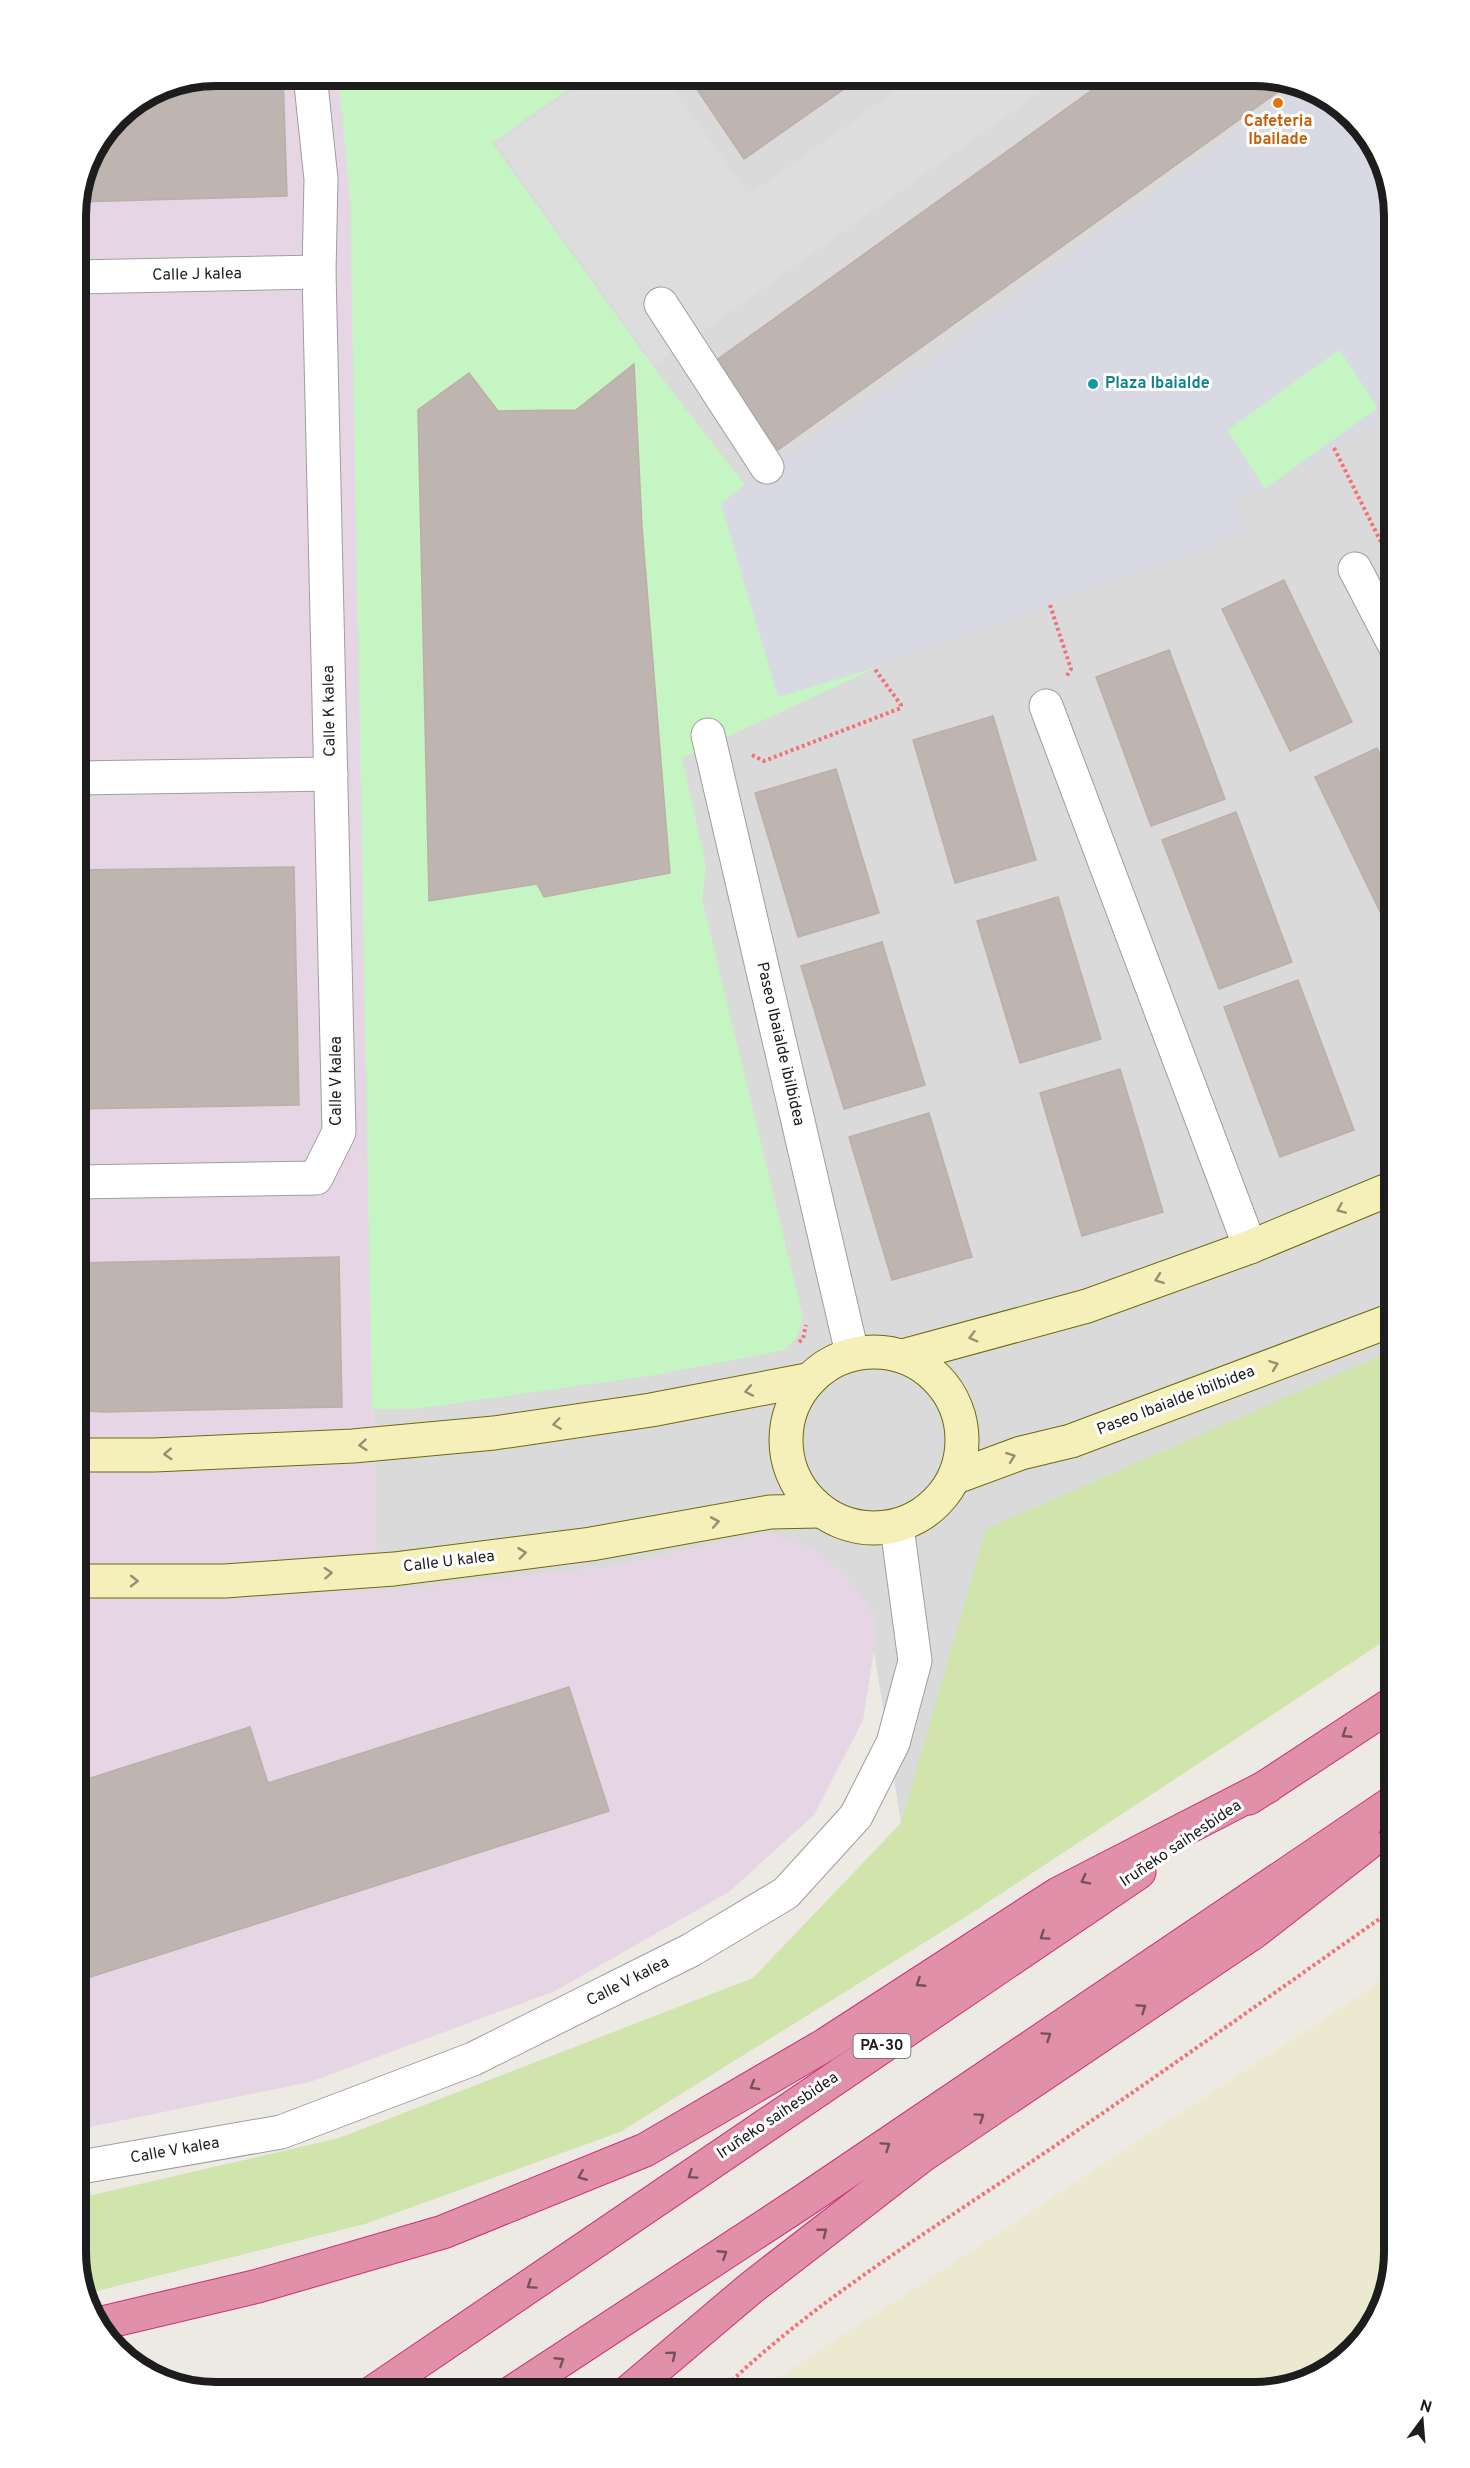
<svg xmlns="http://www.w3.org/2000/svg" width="1470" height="2468" viewBox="0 0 1470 2468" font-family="Overpass,sans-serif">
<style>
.residential{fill:#dbdada}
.industrial{fill:#e6d6e5}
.farmland{fill:#ebead0}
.grass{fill:#cfe5ac}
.park{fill:#c5f5c3}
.parking{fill:#ddd}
.plaza{fill:#d8d9e3}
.building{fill:#beb4b0;stroke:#beaea7;stroke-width:1.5}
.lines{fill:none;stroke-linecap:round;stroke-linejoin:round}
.street-casing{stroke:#9e9e9e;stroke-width:35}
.secondary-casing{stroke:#6c6a0c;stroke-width:35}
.highway-casing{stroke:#cc307a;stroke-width:35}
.path{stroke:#f07276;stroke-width:4;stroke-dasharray:3 3;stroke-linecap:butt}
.street{stroke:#fff;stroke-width:33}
.secondary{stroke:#f5f0ba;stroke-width:33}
.highway{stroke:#e090a9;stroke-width:33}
.oneway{stroke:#949173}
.oneway2{stroke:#75515c}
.food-dot{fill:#e8710a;stroke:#fff;stroke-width:2}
.culture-dot{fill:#0f9aa8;stroke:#fff;stroke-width:2}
.labels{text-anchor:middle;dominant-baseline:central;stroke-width:6;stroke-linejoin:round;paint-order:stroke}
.shield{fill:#fff;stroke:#616161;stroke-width:1.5}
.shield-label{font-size:15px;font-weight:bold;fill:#1d1d1d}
.food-label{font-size:16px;font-weight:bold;fill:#c56008;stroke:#fff}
.street-label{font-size:16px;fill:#1d1d1d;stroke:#fff}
.culture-label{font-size:16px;font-weight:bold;fill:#0d838f;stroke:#fff;text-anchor:start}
.rim{fill:none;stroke:#1d1d1d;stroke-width:8}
</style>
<rect width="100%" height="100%" fill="#ede9e3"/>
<polygon class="residential" points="338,75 1264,75 1333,99 1381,154 1395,215 1395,1634 901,1823 874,1651 874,1615 767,1533 613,1567 377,1592 350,197"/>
<polygon class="industrial" points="215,75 338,75 350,197 377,1591 613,1567 767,1533 816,1550 851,1581 874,1616 874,1651 863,1720 814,1815 729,1892 555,1991 310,2082 75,2130 75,207 86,161 116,116 162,86"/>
<polygon class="farmland" points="1395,1972 1395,2253 1372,2330 1316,2379 1255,2393 755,2393"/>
<polygon class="grass" points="1395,1349 1395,1634 967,1916 620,2132 365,2224 85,2294 75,2253 75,2199 339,2138 753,1978 901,1823 986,1529"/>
<g class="park">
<polygon points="338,75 588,75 492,143 658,373 884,664 682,758 706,865 702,899 803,1317 797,1337 784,1350 655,1375 414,1409 372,1409 350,197"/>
<polygon points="1340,349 1379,408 1265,489 1226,431"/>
</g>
<polygon class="parking" points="593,75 663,75 749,195 918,75 1064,75 655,365 497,144"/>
<polygon class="plaza" points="1300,87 1333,99 1381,154 1395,215 1395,414 1274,482 1378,408 1339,349 1227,430 1265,489 1236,502 1249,532 874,668 778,697 721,504 767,467 931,360 1175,176"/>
<g class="building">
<polygon points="215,75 283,75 287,196 76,202 86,161 116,116 162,86"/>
<polygon points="721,75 864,75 744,159 698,91"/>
<polygon points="1113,75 1264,75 1289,84 778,450 714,362"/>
<polygon points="634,364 642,527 670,873 544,897 537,884 429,901 418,410 469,373 498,411 576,410"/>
<polygon points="1284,580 1352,722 1290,751 1222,609"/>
<polygon points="1169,650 1225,799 1151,826 1096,677"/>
<polygon points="993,716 1036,860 955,883 913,740"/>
<polygon points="1377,748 1395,785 1395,914 1384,920 1315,777"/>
<polygon points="836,769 879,913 798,937 755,793"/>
<polygon points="1236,812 1292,962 1219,989 1162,840"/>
<polygon points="294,867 299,1105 75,1109 75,870"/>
<polygon points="1058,897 1101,1039 1020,1063 977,921"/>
<polygon points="882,942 925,1085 844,1109 801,966"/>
<polygon points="1298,980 1354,1130 1280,1157 1224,1007"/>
<polygon points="1120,1069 1163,1212 1082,1236 1040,1093"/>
<polygon points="929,1113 972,1257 892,1280 849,1137"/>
<polygon points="339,1257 342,1407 104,1412 75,1410 75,1263"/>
<polygon points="569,1687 609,1811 75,1982 75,1783 250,1727 268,1783"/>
</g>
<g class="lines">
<defs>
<g id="street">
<polyline points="75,277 319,272"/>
<polyline points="661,304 767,467"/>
<polyline points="1355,569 1395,646"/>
<polyline points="1046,706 1250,1247"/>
<polyline points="708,735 852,1353"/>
<polyline points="75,778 331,774"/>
<polyline points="75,1182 316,1178 339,1132 319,272 321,179 310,75"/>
<polyline points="75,2168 281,2132 473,2059 691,1950 786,1893 856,1816 893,1743 915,1661 897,1527"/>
</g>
<g id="secondary">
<circle cx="874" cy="1440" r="88"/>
<polyline points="903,1356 1087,1306 1250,1247 1395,1187"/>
<polyline points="75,1455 154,1455 353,1446 494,1433 651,1410 807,1380"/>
<polyline points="956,1477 1021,1453 1071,1441 1395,1319"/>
<polyline points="75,1581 225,1581 394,1569 591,1544 770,1512 819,1511"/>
</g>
<g id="highway">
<polyline points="1249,1798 1395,1702"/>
<polyline points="98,2324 258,2286 443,2232 645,2150 825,2045 1058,1894 1268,1786"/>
<polyline points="372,2393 1139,1872"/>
<polyline points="511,2393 805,2200 1395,1801"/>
<polyline points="627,2393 751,2288 923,2155 1254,1932 1367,1844"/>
</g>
</defs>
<use href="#street" class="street-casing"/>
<use href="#secondary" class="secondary-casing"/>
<use href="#highway" class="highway-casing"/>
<g class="path">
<polyline points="1334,448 1381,542"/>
<polyline points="1050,605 1071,669 1066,677"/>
<polyline points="752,755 764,761 901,708 901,705 874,668"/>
<polyline points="799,1342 803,1339 806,1325"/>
<path d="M 719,2393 C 812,2302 924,2235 1031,2162 C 1154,2079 1274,1993 1395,1908"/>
</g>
<use href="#street" class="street"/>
<use href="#secondary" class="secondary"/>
<use href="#highway" class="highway"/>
</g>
<defs><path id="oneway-chevron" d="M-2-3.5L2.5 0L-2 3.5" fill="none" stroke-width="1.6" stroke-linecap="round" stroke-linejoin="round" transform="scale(1.5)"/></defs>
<g class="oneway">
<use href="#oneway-chevron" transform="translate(1341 1209) rotate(157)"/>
<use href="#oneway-chevron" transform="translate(1159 1279) rotate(160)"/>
<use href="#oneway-chevron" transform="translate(973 1337) rotate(165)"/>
<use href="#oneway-chevron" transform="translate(1274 1365) rotate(-21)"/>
<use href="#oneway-chevron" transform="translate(749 1391) rotate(169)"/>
<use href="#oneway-chevron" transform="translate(557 1424) rotate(172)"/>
<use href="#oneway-chevron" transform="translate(363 1445) rotate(175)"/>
<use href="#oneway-chevron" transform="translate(168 1454) rotate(177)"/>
<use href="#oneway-chevron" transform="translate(1011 1457) rotate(-20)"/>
<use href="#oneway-chevron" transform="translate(715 1522) rotate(-10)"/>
<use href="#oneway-chevron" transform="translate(522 1553) rotate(-7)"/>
<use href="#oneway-chevron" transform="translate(328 1573) rotate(-4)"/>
<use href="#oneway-chevron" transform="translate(134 1581)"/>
</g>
<g class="oneway2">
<use href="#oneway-chevron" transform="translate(1346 1734) rotate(147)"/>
<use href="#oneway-chevron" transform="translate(1085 1880) rotate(153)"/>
<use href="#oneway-chevron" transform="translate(1044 1936) rotate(146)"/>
<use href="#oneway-chevron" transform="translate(920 1983) rotate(147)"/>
<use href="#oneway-chevron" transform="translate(1142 2008) rotate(-34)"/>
<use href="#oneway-chevron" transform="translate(1047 2036) rotate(-34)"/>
<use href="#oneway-chevron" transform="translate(754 2086) rotate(150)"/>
<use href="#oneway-chevron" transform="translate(980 2117) rotate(-34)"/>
<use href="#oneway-chevron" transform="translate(886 2146) rotate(-34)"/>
<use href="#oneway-chevron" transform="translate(692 2175) rotate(146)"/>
<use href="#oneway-chevron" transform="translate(582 2176) rotate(158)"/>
<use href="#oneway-chevron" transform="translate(823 2232) rotate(-38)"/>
<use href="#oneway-chevron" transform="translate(723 2254) rotate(-33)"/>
<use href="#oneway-chevron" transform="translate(531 2285) rotate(146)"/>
<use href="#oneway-chevron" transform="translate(672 2355) rotate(-40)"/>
<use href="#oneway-chevron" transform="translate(560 2361) rotate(-33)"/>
</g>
<circle class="food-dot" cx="1278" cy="103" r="6"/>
<circle class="culture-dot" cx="1093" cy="384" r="6"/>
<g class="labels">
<rect class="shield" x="853.5" y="2034" width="57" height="24" rx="4.5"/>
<g class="shield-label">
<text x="882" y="2046">PA-30</text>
</g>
<g class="food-label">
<text x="1278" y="122">Cafeteria<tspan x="1278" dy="18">Ibailade</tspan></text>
</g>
<g class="street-label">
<text transform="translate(197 275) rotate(-1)">Calle J kalea</text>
<text transform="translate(330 711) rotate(-91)">Calle K kalea</text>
<text transform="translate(780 1044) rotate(77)">Paseo Ibaialde ibilbidea</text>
<text transform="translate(337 1081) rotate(-90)">Calle V kalea</text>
<text transform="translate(1176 1401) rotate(-21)">Paseo Ibaialde ibilbidea</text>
<text transform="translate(449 1562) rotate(-7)">Calle U kalea</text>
<text transform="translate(1181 1844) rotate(-34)">Iruñeko saihesbidea</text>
<text transform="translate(628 1982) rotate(-27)">Calle V kalea</text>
<text transform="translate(778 2116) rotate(-34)">Iruñeko saihesbidea</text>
<text transform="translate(175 2151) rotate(-10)">Calle V kalea</text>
</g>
<g class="culture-label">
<text x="1105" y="384">Plaza Ibaialde</text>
</g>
</g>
<path d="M0 0H1470V2468H0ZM216 86H1254A130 130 0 0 1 1384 216V2252A130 130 0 0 1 1254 2382H216A130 130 0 0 1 86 2252V216A130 130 0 0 1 216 86Z" fill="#fff" fill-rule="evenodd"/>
<path class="rim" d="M216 86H1254A130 130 0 0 1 1384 216V2252A130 130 0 0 1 1254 2382H216A130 130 0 0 1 86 2252V216A130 130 0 0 1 216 86Z"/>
<g transform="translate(1422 2420) rotate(16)" stroke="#ffffff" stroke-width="4.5" paint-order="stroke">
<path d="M0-4.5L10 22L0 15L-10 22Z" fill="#1d1d1d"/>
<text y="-9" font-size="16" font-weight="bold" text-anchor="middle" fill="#1d1d1d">N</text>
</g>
</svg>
